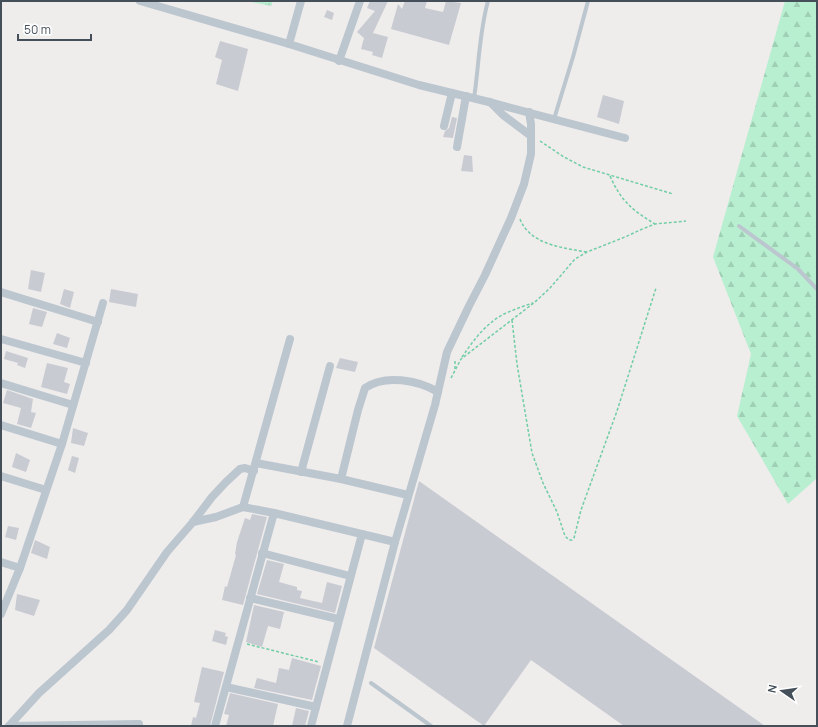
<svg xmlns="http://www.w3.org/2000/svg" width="818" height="727" viewBox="0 0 818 727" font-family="Manrope,sans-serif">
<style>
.grass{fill:url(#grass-tufts)}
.forest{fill:url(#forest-firs)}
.building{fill:#c9cbd2}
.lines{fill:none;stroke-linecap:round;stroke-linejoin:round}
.path{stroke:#70cea4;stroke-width:1.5;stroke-dasharray:3 2;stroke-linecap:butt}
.lane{stroke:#bcc6cf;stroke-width:4}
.street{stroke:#bcc6cf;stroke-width:8}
</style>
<defs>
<pattern id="grass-tufts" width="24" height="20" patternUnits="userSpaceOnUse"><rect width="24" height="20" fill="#b8efd0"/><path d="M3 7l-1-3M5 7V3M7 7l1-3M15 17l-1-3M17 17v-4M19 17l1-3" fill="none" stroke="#9fcfb5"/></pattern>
<pattern id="forest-firs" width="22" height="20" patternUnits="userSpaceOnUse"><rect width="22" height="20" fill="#b8efd0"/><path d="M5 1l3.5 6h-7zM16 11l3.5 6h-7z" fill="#9fcfb5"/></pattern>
</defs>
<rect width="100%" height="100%" fill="#efecec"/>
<polygon class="grass" points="246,1 273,1 271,6"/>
<polygon class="forest" points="785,1 817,1 817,478 788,504 737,416 751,354 713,257"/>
<g class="building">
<polygon points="370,1 388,1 373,33 388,37 382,58 372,55 373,52 361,49 364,38 357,32 375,11 367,8"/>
<polygon points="405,1 427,1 425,8 443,12 446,1 461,3 449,45 391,29 398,4 402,9"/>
<polygon points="327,10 334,13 332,20 324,17"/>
<polygon points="220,41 248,49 238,91 216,84 222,60 215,57"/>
<polygon points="603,95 624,101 619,124 597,117"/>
<polygon points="452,117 457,118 453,138 443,137 445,131 449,128"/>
<polygon points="464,155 472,156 473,172 461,171"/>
<polygon points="31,270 45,273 41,292 28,289"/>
<polygon points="64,289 74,292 70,308 60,304"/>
<polygon points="111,289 138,294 136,307 109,302"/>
<polygon points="33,308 47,312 42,327 29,324"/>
<polygon points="57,333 70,338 67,348 53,344"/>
<polygon points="6,351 28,358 25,368 17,365 18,363 4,359"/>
<polygon points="340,358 358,362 355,372 336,368"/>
<polygon points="47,363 68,368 64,382 70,384 67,394 41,387"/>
<polygon points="7,390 33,399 31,412 36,413 31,428 17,424 21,408 3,403"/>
<polygon points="73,428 88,433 84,446 71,443"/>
<polygon points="16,453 30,460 26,472 12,467"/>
<polygon points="72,456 79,458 75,473 68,470"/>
<polygon points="419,481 765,726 624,726 531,660 484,726 374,648"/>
<polygon points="252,514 267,517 243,605 222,600 225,586 227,587 236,555 235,554 237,542 245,518 250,520"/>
<polygon points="8,526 19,528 16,540 5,537"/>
<polygon points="35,540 50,547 47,559 31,553"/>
<polygon points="267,560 284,564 279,582 297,587 297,590 302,591 300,598 322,603 327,582 342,586 335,613 257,594"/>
<polygon points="17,594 40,600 34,616 15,610"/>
<polygon points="254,605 284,612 280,629 268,626 262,647 246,642"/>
<polygon points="215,630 226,633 225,636 228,637 226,645 212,641"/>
<polygon points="292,658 321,666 312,700 254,688 257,678 276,683 279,668 289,670"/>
<polygon points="202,667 224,672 210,726 191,726 193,717 196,718 200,703 194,702"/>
<polygon points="230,693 278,704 273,726 226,726 229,715 224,714"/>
<polygon points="296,708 309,711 305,726 292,726"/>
</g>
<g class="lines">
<g class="path">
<polyline points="540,141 564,157 583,167 673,194"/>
<path d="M 610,176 C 621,201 632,210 655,224"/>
<path d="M 520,219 C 530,245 564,248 587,252"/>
<polyline points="512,320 517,364 532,453 543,483 557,512 565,536 569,540 572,540 574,538 581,510 617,411 656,288"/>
<path d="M 462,357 C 473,341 485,324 504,314 C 513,310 523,306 533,303"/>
<polyline points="455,361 455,369"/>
<polyline points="451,378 461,359 535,302 550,288 575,259 587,252 625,237 640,230 655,224 686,221"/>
<polyline points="247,644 319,662"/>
</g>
<g class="lane">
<path d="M 474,98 C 479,66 479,33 488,1"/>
<polyline points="554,119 573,57 588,1"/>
<polyline points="739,226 798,269 817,289"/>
<polyline points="371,683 431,726"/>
</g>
<g class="street">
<polyline points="140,1 289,44 419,85 489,102 625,138"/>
<polyline points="289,44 301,1"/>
<polyline points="339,61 360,1"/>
<polyline points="490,102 503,115 531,136"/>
<polyline points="444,126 452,93"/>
<polyline points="457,147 466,96"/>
<polyline points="1,292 98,322"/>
<polyline points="1,339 86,363"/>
<polyline points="1,383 73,405"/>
<polyline points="1,425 62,444"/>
<polyline points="256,463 341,479 408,495"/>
<polyline points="301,472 330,366"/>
<polyline points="1,476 46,490"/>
<path d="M 341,479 L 358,410 L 365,388 C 385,374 418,380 438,392"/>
<polyline points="243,507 290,339"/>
<polyline points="193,522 216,517 243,507 274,513 395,542"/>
<polyline points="262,553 350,576"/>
<polyline points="1,562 20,568"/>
<polyline points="250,598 338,619"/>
<polyline points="1,614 20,568 62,444 103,303"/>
<polyline points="226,687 316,707"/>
<polyline points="9,726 39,693 109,630 127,610 167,552 193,522 212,497 226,482 240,469 245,468 254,471"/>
<polyline points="9,726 139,724"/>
<polyline points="215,726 274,513"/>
<polyline points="311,726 362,534"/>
<polyline points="347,726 395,542 435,405 447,352 469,306 485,275 511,218 524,184 531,154 531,124 529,112"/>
</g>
</g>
<rect width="818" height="727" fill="none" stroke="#444f5a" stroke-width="4"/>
<g transform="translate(782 691) rotate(283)" stroke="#ffffff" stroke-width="3" paint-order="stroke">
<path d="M0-3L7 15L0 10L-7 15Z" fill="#444f5a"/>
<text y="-6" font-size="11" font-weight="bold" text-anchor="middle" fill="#444f5a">N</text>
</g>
<path d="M18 34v6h73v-6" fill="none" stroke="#444f5a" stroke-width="2"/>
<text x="24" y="34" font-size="12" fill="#444f5a" stroke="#ffffff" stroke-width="3" paint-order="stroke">50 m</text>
</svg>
